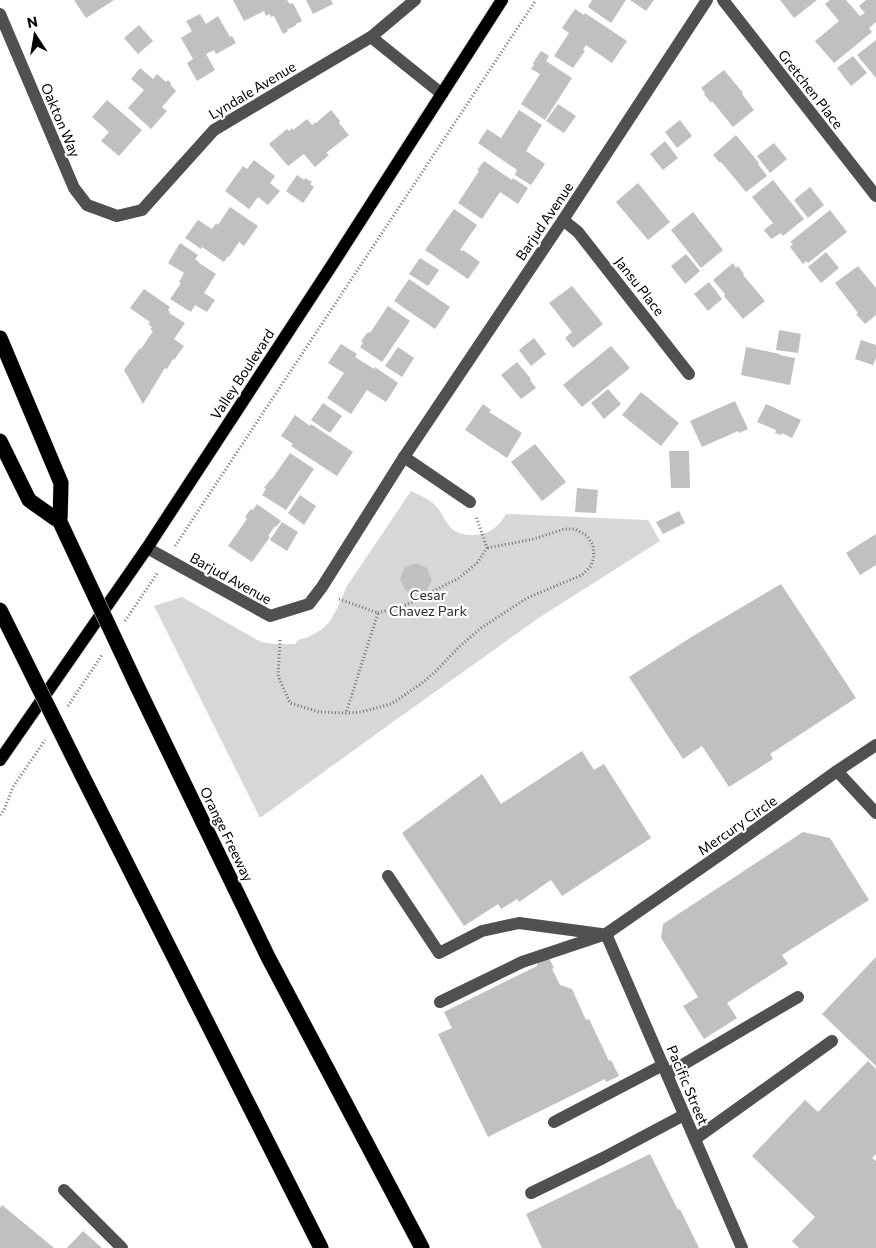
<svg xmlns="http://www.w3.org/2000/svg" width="876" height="1248" viewBox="0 0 876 1248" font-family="Commissioner,sans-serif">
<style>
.green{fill:#d7d7d7}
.building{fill:#c0c0c0}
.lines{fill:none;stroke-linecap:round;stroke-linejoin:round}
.major-casing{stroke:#dbdbdb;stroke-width:14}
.highway-casing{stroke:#dbdbdb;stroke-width:16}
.path{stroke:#727272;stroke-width:3;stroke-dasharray:1 2.5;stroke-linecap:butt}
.minor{stroke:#505050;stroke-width:12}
.major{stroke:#000;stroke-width:12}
.highway{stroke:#000;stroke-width:15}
.highway-bridge-casing{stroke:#dbdbdb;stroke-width:16;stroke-linecap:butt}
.highway-bridge{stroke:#000;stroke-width:15}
.labels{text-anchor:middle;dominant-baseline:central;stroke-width:4.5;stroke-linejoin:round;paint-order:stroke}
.street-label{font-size:14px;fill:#000;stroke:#fff}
.park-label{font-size:14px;fill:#2e2e2e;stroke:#fff}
</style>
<rect width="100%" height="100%" fill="#fff"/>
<path class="green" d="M 411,491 C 419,495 428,498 435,505 C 441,511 444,520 450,527 C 459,537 479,537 490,531 C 497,527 502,521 506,514 L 648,520 L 660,541 L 540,617 L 390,724 L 260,818 L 154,606 L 182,597 L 261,642 L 275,644 L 295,644 L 298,640 L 308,637 L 321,630 L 330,621 L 337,609 L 347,586 Z"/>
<g class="building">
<polygon points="74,0 114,0 86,18"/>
<polygon points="233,0 287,0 290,4 293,3 302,21 296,24 296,25 289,29 288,28 287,29 288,31 283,34 274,16 271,17 270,14 266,16 264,11 244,21"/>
<polygon points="306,0 331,0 333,4 313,14"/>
<polygon points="592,0 626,0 611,23 588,7"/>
<polygon points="630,0 654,0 646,11"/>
<polygon points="780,0 817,0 794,18"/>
<polygon points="830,0 846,0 860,16 865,13 859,6 866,0 876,0 876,22 869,28 872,32 834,63 815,41 839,21 825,4"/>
<polygon points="575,9 584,15 585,13 627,41 612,63 586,45 583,50 585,51 573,68 554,56 569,33 562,28"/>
<polygon points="200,14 206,24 218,16 230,37 232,36 236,43 216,54 214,50 206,54 215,70 197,81 187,63 193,59 181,38 192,31 186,21"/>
<polygon points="139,25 153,41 138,54 124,38"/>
<polygon points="876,40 876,78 857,55"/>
<polygon points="541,51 549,56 546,61 572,78 545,120 521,104 540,74 531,69 534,65 533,63"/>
<polygon points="853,56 867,73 851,86 837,68"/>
<polygon points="140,68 153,79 157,74 166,82 168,80 171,83 170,84 176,91 162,107 167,111 151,129 128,108 144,90 131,79"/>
<polygon points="724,70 743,93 742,94 754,110 733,127 712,101 711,103 704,94 705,93 701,88"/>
<polygon points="107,100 142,130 119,156 101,141 109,132 92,117"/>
<polygon points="558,104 576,116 564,133 546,121"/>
<polygon points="331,110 340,121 339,123 349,135 326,153 329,155 315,167 304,154 288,166 269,144 287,129 289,131 292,128 293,130 307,119 312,125 315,122 316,123"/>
<polygon points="519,110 542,125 526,151 545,164 531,185 515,175 517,170 478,143 487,129 501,138"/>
<polygon points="680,120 692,136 677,148 665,132"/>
<polygon points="736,135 759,163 758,164 767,176 746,192 721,162 720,163 713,155"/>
<polygon points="665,141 678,158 663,170 650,154"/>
<polygon points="774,143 787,159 770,173 757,156"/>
<polygon points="254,160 275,176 270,183 280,191 268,205 258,197 249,209 225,191 243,166 247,169"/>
<polygon points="484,161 512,180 513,178 528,188 518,204 500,192 482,219 458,203 479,171 477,170"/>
<polygon points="297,175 304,180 305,178 312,182 310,184 314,187 303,203 286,191"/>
<polygon points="773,180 804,219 783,236 781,233 771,239 764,230 773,223 752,197"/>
<polygon points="638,183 670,222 648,240 616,202"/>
<polygon points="810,187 824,205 808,218 794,200"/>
<polygon points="230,207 258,226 244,246 239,242 229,257 228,256 224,262 202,247 201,249 185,238 198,220 212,229 216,223 218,225"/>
<polygon points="454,209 477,225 460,250 463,251 463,250 480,262 468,279 425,250"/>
<polygon points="830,210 847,232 808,263 806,261 803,264 790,247 793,244 790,242"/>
<polygon points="693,212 723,250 701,268 671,230"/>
<polygon points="180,243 198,255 195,259 199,262 199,263 216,274 204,293 215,300 207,312 195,305 191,312 170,299 181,283 179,282 184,273 168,263"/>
<polygon points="826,252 839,268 821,283 808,267"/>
<polygon points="686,254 700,271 685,284 671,266"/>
<polygon points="420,258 439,270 428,286 409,274"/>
<polygon points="733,263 736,268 738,266 744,274 743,275 765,301 743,319 724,296 725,294 713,280"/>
<polygon points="858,266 876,288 876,315 865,324 856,314 858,313 835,283"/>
<polygon points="409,279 450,307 435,329 394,301"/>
<polygon points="709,282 722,299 708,311 694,294"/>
<polygon points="572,286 603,324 573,348 565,338 572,332 549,303"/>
<polygon points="144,289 170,307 168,310 170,312 169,313 185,323 174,339 184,346 174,360 173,359 167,369 165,368 143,404 124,370 140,348 141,349 153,331 150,329 152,327 148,324 150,322 130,308"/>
<polygon points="388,306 410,321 382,362 360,347 363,343 361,341 368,332 370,333"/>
<polygon points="779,330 801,334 798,353 776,350"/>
<polygon points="534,338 546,354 531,366 519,350"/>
<polygon points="861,340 876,345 876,358 873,365 855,359"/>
<polygon points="341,344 357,354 355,357 374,369 375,367 398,383 386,402 367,390 351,414 327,398 344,373 328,363"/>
<polygon points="611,346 630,368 582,407 563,385"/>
<polygon points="398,347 414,358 402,377 385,366"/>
<polygon points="746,347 780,354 779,355 795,358 790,385 741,375"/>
<polygon points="517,362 531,379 530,380 536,388 521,399 501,375"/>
<polygon points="608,389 621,404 604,419 591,403"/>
<polygon points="641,392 679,423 661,446 622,415"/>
<polygon points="735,401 748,429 739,433 738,431 702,447 690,421"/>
<polygon points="323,403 342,416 330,433 311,420"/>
<polygon points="483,404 491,410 489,412 522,433 507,458 465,430"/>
<polygon points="766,404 801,420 792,438 782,433 781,435 775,433 776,430 757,422"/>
<polygon points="295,415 310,426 311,424 353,452 337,476 291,446 293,444 281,436"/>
<polygon points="535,444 566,482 542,501 511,462"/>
<polygon points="669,451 689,451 690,488 671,488"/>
<polygon points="290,453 314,469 286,510 262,495 266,489 264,488 271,479 272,479"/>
<polygon points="577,488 598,490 596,513 575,512"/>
<polygon points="300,495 316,506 304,525 288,513"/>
<polygon points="257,504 281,521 276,527 275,526 268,536 270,537 252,562 228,546 247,519 245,517 251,509 253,510"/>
<polygon points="679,511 685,523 663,534 656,522"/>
<polygon points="282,522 298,532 287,551 270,540"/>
<polygon points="876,534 876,565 860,575 846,553"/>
<polygon points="417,563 427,568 432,580 427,590 415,595 405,590 400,579 405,567"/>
<polygon points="781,584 856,698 770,754 773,759 729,787 702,746 683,759 629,677 693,636"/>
<polygon points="582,751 594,770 604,764 651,838 562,896 551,880 519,902 517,899 501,909 498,904 464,926 402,833 482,774 501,804"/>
<polygon points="803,832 830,838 869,900 782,955 788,964 727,1003 737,1018 704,1039 683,1006 698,997 661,938 663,924"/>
<polygon points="876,957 876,1066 822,1014"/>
<polygon points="549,958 554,968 552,969 560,985 572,989 586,1020 589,1019 609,1061 611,1060 619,1076 606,1082 605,1079 488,1137 438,1034 452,1028 444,1012 537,966 537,964"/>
<polygon points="868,1061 876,1069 876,1154 872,1158 876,1161 876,1248 799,1248 792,1241 815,1217 752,1156 805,1100 818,1112"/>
<polygon points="650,1154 678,1210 680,1209 699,1248 542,1248 526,1214"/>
<polygon points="2,1205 54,1248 0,1248 0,1208"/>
<polygon points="83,1231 102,1248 67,1248"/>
</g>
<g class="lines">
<defs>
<polyline id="major" points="0,760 147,548 332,265 502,0"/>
<g id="highway">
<polyline points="0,338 61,483 60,522"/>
<polyline points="0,441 29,500 60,522"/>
<polyline points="137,686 268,957 422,1248"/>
<polyline points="81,773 321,1248"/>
</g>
</defs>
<use href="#major" class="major-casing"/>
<use href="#highway" class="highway-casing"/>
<g class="path">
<polyline points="175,546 536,0"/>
<polyline points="339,599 378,613 346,713"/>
<polyline points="378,613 406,605 459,578 477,563 487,548 476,516"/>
<polyline points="125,621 158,572"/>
<polyline points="280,640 278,676 290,703 319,712 346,713 361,712 391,704 421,684 436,671 459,647 481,628 527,598 582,575 591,566 594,556 593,545 587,536 575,529 564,529 534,539 487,548"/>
<polyline points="68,706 102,655"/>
<polyline points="0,815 4,810 13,787 45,740"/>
</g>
<g class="minor">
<polyline points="723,0 876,196"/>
<polyline points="0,14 74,188 87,205 117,216 142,210 214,130 371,37 415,0"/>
<polyline points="371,37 442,94"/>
<polyline points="563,220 578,232 689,374"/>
<polyline points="404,457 470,502"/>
<polyline points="147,548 270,616 309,604 322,587 404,457 563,220 707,0"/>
<polyline points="837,771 876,813"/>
<polyline points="388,876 439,953 482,931 519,923 601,934"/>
<polyline points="606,934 742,1248"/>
<polyline points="440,1002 522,962 606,934 724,852 837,771 876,745"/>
<polyline points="667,1074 798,997"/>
<polyline points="554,1122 663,1065"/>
<polyline points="695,1139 832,1041"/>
<polyline points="64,1190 122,1248"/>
<polyline points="531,1193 603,1158 684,1115"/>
</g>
<use href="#major" class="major"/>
<use href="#highway" class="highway"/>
<defs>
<g id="highway-bridge">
<polyline points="60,522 137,686"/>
<polyline points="0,610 81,773"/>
</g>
</defs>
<use href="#highway-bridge" class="highway-bridge-casing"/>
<use href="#highway-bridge" class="highway-bridge"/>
</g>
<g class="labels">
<g class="street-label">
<text transform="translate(811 89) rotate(52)">Gretchen Place</text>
<text transform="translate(252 90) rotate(-31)">Lyndale Avenue</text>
<text transform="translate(61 120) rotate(67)">Oakton Way</text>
<text transform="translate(544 221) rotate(-56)">Barjud Avenue</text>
<text transform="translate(640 286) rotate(52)">Jansu Place</text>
<text transform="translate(242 374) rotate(-57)">Valley Boulevard</text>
<text transform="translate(231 578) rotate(29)">Barjud Avenue</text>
<text transform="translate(737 825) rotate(-35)">Mercury Circle</text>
<text transform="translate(227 834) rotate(64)">Orange Freeway</text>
<text transform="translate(688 1085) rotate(67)">Pacific Street</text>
</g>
<g class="park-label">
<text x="428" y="594">Cesar<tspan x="428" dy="16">Chavez Park</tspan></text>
</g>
</g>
<g transform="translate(35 35) rotate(348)" stroke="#ffffff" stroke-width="4" paint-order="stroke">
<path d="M0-4L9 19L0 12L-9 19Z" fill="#000000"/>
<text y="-8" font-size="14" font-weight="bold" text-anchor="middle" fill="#000000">N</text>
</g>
</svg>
